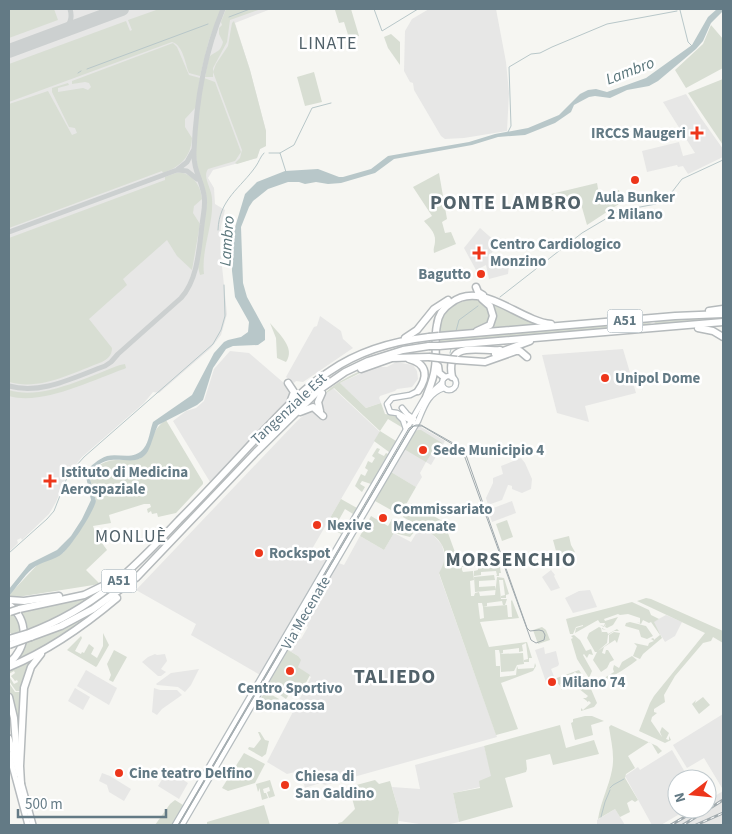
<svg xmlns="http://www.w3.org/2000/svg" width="732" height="834" viewBox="0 0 732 834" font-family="'Source Sans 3',sans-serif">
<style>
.built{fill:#e7e7e6}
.green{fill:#d8ded3}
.water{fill:#b8c7c9}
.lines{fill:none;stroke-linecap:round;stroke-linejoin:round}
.stream{stroke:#b8c7c9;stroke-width:1}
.taxiway{stroke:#ccd0d0;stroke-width:5}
.runway{stroke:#ccd0d0;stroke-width:14}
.secondary-casing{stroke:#b5bcbf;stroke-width:7}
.primary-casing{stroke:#b6bbbe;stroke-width:8}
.motorway-casing{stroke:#b5babc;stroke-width:9}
.secondary{stroke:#fff;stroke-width:4.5}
.primary{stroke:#fff;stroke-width:5}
.motorway{stroke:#fff;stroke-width:6}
.tram{stroke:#a1aaae;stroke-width:1}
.rail-casing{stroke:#a1aaae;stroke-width:3}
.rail{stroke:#fff;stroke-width:1;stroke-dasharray:4;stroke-linecap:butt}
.motorway-bridge-casing{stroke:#b5babc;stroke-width:9;stroke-linecap:butt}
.motorway-bridge{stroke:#fff;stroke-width:6}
.poi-dot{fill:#ed361b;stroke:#fff;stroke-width:2}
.labels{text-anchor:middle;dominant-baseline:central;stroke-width:5;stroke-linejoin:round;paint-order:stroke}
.shield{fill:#fff;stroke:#92a2aa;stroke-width:1}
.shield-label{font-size:14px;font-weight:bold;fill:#637a85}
.poi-label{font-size:15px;font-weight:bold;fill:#637a85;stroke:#fff;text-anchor:start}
.street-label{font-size:15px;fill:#637a85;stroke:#fff}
.water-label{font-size:16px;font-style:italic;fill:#5a767b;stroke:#fff}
.quarter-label{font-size:18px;letter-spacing:1px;fill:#52626a;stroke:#fff}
.district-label{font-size:20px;font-weight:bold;letter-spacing:1px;fill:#52626a;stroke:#fff}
</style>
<rect width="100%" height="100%" fill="#f6f6f2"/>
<g class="built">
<polygon points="9,9 271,9 235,23 250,70 266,131 266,146 260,149 257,158 213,170 208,178 214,188 215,204 225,210 221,226 220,247 227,314 221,335 211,348 159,393 153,392 144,403 82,457 67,475 56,502 49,514 22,540 21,538 17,540 18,543 9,552"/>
<polygon points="429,9 496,9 506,62 509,93 507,131 464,138 445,139 441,136 414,90 413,83 410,82 404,71 405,31 412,19"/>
<polygon points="686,94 701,118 723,149 723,157 688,174 683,166 678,167 677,165 647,172 642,151 679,142 683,156 695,153 663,102"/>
<polygon points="480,228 497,243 491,254 500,266 509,265 508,274 489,279 486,265 476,270 464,248"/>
<polygon points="320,316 341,331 343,339 353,348 303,382 296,381 294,383 286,377 314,327 317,326"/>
<polygon points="623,349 636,393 585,406 589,422 557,413 542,355"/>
<polygon points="230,351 249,353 292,390 292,397 210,482 173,421 186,411 196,408 204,401 214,369"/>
<polygon points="396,362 413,365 417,371 418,379 412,387 397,389 395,391 380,396 379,398 381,403 366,408 340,383 379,365 381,367 387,367"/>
<polygon points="333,388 380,432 312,549 330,560 262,676 191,635 196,624 136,590 297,421 311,409 311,405"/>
<polygon points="416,424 445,441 431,465 426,462 420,473 422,477 416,487 391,472 404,450 401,448"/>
<polygon points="521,458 525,463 532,479 531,489 522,493 512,489 512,486 509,485 508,485 502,500 488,505 486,498 493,483 493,478 503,474 501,466"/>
<polygon points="512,501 516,513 492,522 488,510"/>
<polygon points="420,527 433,535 442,545 445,557 444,564 439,574 497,737 325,785 320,783 305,788 301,774 299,771 287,774 267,762 311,677 297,666 298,656 285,648 295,636 301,639 308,627 300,622 336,562 344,565 360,536 384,550 394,533 411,542"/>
<polygon points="551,570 555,575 554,576 560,588 551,591 542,577"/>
<polygon points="590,590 597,607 573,613 565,598 579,591"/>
<polygon points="666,615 682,622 675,636 665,642 653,622"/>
<polygon points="544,647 545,654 556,651 559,664 558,666 551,669 555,679 546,682 535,650"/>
<polygon points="155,654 157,655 165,654 167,661 161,669 166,672 161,676 158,676 142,662 148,657"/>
<polygon points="199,669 191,685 185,692 178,687 157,685 156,684 171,673"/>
<polygon points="86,670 117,688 109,705 77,686"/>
<polygon points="75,688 90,697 83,710 68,701"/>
<polygon points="154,688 160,690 177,690 182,695 162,709 157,715 152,712"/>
<polygon points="723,714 723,787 722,788 704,758 687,768 673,745"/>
<polygon points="484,746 492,776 480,787 453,793 459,822 446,825 426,825 399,821 399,812 392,787 420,789 415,765"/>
<polygon points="672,750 689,779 677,779 677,809 688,809 661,825 652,825 625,776 638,767 640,770"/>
<polygon points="168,770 188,783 179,799 158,786"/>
<polygon points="102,773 110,776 131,789 124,801 109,792 107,785 99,781"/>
<polygon points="723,791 723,825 668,825 695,809 707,809 707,801"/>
<polygon points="615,809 625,825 597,825 597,820"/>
</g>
<g class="green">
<polygon points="9,9 54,9 58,20 9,38"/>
<path d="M 159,9 L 221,9 L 209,40 L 200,76 L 189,73 C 185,63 183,45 172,42 L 9,102 L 9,64 L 126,21 L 130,31 L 132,30 L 128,20 Z"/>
<path d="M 226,9 L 261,9 L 230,20 L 227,42 L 213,68 L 213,77 L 205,77 L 209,57 C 217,50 220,53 223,42 L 219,34 L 219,28 L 222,25 L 221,22 Z"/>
<polygon points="339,9 351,9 359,36 349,38 344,22 339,23 335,10"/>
<polygon points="234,21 250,70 266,131 266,146 260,149 257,158 237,164 235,163 240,158 242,150 213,72 216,64 228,46 232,23"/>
<polygon points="711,25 723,39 723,68 686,88 675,70 703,44"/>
<polygon points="391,34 400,42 400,65 388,48 384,37"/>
<path d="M 173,43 L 177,47 L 189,75 L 200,78 L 196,107 L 185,119 L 185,127 L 192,138 C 191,157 180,167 163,173 L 162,171 L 9,228 L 9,104 L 48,91 L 72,135 L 77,133 L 75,128 L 69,127 L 52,92 L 52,88 L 68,83 L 69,85 L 58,88 L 58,92 L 83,88 L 88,90 L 91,87 L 89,83 L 85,82 L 72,84 L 72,81 Z"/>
<polygon points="314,72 322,102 305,106 297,77"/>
<path d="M 204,78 L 215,82 L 241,152 L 235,161 L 208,169 C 202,177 212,189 212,199 C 214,224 201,249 204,274 L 200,275 L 198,267 L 207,201 C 206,188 198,177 197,164 C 193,139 200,103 204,78 Z"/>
<polygon points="723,79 723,145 688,93"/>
<path d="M 176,173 C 191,171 201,185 202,199 L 194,206 L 193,213 L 200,224 L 192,270 L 177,256 L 167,240 L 123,279 L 127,285 L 89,319 L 112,348 C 112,355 108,359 102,362 C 72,373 40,391 9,382 L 9,238 L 165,180 L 165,177 Z"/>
<path d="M 439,173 L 447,219 L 442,222 L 445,233 L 451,232 L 456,244 L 434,253 C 433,247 435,246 435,241 C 436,232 427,225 424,221 L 432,216 L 413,187 Z"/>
<polygon points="597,183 599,194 619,190 622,203 619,204 587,225 581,204 551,211 547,195"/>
<path d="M 472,296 L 486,299 L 529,320 L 545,325 L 483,330 C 491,324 495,321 493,309 C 482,289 455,297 443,313 C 440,318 439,323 437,328 C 440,310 454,298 472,296 Z"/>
<path d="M 471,299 L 484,301 L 490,308 L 491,320 L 478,330 L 439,334 C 439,314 453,303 471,299 Z"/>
<polygon points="723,315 723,320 659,325 654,323 659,320"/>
<polygon points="645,322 652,323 647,325 439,344 439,338"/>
<path d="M 270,323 C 279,334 296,348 286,362 L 277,358 L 276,338 Z"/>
<path d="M 125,364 L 126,368 L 124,369 C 92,380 42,406 9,396 L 9,390 C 42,401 89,376 120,365 Z"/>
<path d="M 378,364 L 340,383 L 366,408 L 381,403 L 385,414 L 393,415 L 403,422 L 403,428 L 388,419 L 380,431 L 396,441 L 389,452 L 374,441 L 380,431 L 334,388 L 322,396 L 323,410 L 327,414 L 326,415 L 319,405 C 321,386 362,370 378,364 Z"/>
<path d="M 166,420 L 203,482 L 203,484 L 176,513 L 158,517 L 157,513 L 152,514 L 151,511 L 148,513 L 147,509 L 151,507 L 150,504 L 144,504 L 109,515 L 111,523 L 93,526 L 96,535 L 107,550 L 86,570 L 100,584 L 11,598 L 9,595 L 38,564 L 63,553 L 76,536 L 96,501 L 89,475 L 90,472 C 110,455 116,462 139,459 C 151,448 151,429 166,420 Z"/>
<polygon points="418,430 421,430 442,443 440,446 436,446 426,462 404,449 414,432"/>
<polygon points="377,448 380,449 378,453 384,456 386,453 388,454 371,484 362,481 360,484 365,487 362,492 355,486 361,474 365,476 368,470 365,468 368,461 372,463 375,458 372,456"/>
<polygon points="391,472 416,487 400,515 375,501"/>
<polygon points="341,499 357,508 353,514 345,509 336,525 344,530 341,534 326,525"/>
<path d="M 411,503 L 444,522 L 460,566 L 499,563 L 501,573 L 499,573 L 499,576 L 496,576 L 497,575 L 496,571 L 481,572 L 481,575 L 474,576 L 474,571 L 478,570 L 478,566 L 462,567 L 462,570 L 463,572 L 473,571 L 474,580 L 470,581 L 471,596 L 474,596 L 475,593 L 479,592 L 480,596 L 495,595 L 497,577 L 504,578 L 509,594 L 506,595 L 506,598 L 501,598 L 501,596 L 505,595 L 503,580 L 499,580 L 501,599 L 507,599 L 505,605 L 503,605 L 502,601 L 487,603 L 487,606 L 483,607 L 482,603 L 478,603 L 480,619 L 484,618 L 483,607 L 507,605 L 508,617 L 512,617 L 511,601 L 512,600 L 519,618 L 480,622 L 489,647 L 527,642 L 532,658 L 529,658 L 529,662 L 524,662 L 524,660 L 528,659 L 526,643 L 522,645 L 523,651 L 519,652 L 519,648 L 503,650 L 503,653 L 500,654 L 499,650 L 495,650 L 496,666 L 500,666 L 500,677 L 516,675 L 517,666 L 518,669 L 534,668 L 535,663 L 536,666 L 533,671 L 501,683 L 518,729 L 496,735 L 439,573 C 458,541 426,531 403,517 Z"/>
<polygon points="371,516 388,526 392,519 394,519 415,531 410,537 394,533 384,550 360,536"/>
<polygon points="507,520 513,537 502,541 496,524"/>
<polygon points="569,536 571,545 575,552 559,562 553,540"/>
<polygon points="494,575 495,580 479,581 479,587 495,586 496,590 475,592 474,577"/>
<polygon points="110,584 71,611 25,631 17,612 79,597"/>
<polygon points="646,598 651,599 723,631 723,643 713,637 711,641 703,643 675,676 664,695 665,702 654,709 654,712 657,713 652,717 651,721 662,737 660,732 662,727 669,733 666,739 669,740 669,736 671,740 665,743 639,731 650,703 654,696 705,633 637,601"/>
<polygon points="632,602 649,610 651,615 659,619 654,622 662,638 643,654 640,659 633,656 637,646 634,643 648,646 649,643 654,641 651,639 653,638 655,640 655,639 660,635 651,622 649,623 643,620 641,624 637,622 640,623 640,618 628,614 620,615 618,614 604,619 605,621 618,617 613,625 607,628 605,627 606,624 604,627 600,625 604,626 605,623 600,623 598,620 575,633 576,628 583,626 583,625 576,627 573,634 570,634 566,619"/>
<polygon points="102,607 39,651 9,664 24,643 70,625"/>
<polygon points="9,613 15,613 22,632 13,635 9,632"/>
<polygon points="630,622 646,626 653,636 647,639 641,637 639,630 625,626 626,623"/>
<polygon points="542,627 546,630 550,640 538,644 533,630"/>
<polygon points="599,627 601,628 601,633 602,628 606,630 602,629 602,632 607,632 608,634 617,629 619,631 614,631 608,635 607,643 598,651 609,643 609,635 614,632 620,633 617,643 615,640 604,647 602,653 605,654 606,650 608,650 614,660 610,662 607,668 601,672 593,660 597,652 595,652 587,638 589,633"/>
<polygon points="103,633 109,645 97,666 96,667 67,650 81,636 82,638 75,651 81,654 82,652 84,653 89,644 94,648 91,654 97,658 103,646"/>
<polygon points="574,635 580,640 586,651 591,649 590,646 593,655 589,654 587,658 584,654 583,655 592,671 589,678 577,659 571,639 573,638 571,636"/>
<polygon points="114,650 127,657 113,682 109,680 111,675 107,664"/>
<polygon points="288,650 298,656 301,660 298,667 310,675 300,694 292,690 286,699 267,686"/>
<polygon points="523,653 524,664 517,665 514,671 501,672 500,654"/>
<polygon points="36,656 25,673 22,691 16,691 9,681 9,676 14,684 18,682 17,680 15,681 11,676 15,673 14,671 9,674 9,668"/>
<path d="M 632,656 L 637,660 C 623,671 610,678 594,685 L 590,679 L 593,678 L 601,680 L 614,672 L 613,669 L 614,665 L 619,668 L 622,662 Z"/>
<polygon points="579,670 591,689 597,703 594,707 581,711 581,708 583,710 591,703 589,701 587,702 587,701 583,698 586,698 588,696 578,688 583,685 575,678 578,674 575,672 569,676 567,675 560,685 563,687 561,690 561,687 554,679"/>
<polygon points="9,683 15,692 22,692 19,755 12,701 9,693"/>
<polygon points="265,691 279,699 274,709 259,701"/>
<polygon points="703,697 710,705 699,714 692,704 696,700 695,703"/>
<polygon points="585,716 592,716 604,721 591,725 593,735 575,740 571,723 573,722 573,719"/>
<polygon points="560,725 566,748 594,740 599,754 553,765 550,754 526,760 527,769 526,772 505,778 513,807 459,822 453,793 480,788 479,781 491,776 484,746"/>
<path d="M 611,725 L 657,746 L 662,751 L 658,754 L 652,744 L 649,742 L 628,756 L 635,768 L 626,774 L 625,778 L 638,800 L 635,802 L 632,800 L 627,803 L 630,812 L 620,817 L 615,809 L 598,819 C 601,801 609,786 612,770 C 615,755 611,741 609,727 Z"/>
<polygon points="258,732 260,732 265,740 269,741 266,754 262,757 248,749 249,747 254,748 261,739"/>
<polygon points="244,753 265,764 255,783 228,791 222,788"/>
<polygon points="270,780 275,796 269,798 267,792 270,791 269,787 263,789 264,793 266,793 268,798 262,800 260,791 260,788 258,792 256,784"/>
<polygon points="375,780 379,784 390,781 399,812 398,825 339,825 338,823 342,822 355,809 349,787"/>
<polygon points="175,800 183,805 173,825 155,825 170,804"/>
<polygon points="264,805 270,825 207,825 207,822"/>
</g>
<path class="water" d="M 717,9 L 723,9 L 723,11 L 711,23 L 703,41 L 696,49 L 658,81 L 649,86 L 627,90 L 610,98 L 595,96 L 589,97 L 574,105 L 571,112 L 555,123 L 525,135 L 498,137 L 472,145 L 394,159 L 375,173 L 341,183 L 328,184 L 316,182 L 305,184 L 299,182 L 288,182 L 268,189 L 253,201 L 249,207 L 241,227 L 243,283 L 247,297 L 265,330 L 265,340 L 258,345 L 233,346 L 226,349 L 213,368 L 203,400 L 197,405 L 158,425 C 154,433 152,443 148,451 C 139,466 124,458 111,460 C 102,461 96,466 90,472 L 89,475 L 96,501 C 93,513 72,545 63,553 C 54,561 41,561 32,569 C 23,577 17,587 9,596 L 9,589 L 29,564 L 57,550 L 71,536 L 82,519 L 91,500 L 85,472 C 91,466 98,459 107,456 C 120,453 134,461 144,448 C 149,442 150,430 153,422 L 192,395 L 214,353 L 224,342 L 228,340 L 241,337 L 248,332 L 249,322 L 235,297 L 232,271 L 233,234 L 245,194 L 257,182 L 285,171 L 318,169 L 339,177 L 343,177 L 371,169 L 388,156 L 469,142 L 495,134 L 528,128 L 559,115 L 580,94 L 588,90 L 596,89 L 607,92 L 646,78 L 692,45 L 708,17 Z"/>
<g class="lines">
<g class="stream">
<polyline points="374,9 382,31 418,9"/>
<polyline points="680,10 688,42 692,46"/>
<polyline points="229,17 250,9"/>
<polyline points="87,69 208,24"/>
<polyline points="78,73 81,71"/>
<polyline points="508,132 511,126 509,67 531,54 540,53 552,47 607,24 677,11"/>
<polyline points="269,153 280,153 286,172"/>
<polyline points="280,153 294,145 312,108 331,103"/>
<path d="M 218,230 C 219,199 241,188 256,166 C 259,162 260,157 264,153"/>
<polyline points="500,297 582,233 619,211 656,204 672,192 682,179 723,160"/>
<polyline points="456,331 459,320 478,306"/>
<polyline points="450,353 451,349"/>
<polyline points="9,553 47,519 54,511 68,475 84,457 213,344 221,330 225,316 224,285"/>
<polyline points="610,788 613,785 624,779"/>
<polyline points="601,817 605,802 610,790"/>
</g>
<g class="taxiway">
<path d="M 61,31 C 70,26 73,19 70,9"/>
<polyline points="178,170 187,171 197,179"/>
<polyline points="9,232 177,170 187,162 193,151"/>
<path d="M 9,386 C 42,395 74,377 105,366 L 111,362 L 118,354 L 181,298 C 198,279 199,249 202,225 C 203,215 206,205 204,195 C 201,178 193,170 194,151 C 196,102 204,54 223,9"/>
</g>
<polyline class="runway" points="9,51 122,9"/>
<defs>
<g id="secondary">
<circle cx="449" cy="383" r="7"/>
<polyline points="402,408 407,414 414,419"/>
<polyline points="399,416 403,420 406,429"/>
<polyline points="413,422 397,413 390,412 387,404 392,398 410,395 418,391"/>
<polyline points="175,825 424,399 442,383"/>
<path d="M 182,825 L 418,421 C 424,407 428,393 444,388"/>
</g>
<g id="primary">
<polyline points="9,738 19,774"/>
<polyline points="9,754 28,825"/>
<polyline points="21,782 33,825"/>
</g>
<g id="motorway">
<polyline points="476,287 478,292 483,295"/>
<polyline points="709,311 723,309"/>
<polyline points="698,328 713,331 723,337"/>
<polyline points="477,331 490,325 493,316 490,306 482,299"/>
<polyline points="439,336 675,316 723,314"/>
<polyline points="405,338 417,330 434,309 448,300"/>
<polyline points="439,346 723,322"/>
<polyline points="495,354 530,341"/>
<path d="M 409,359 C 428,364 428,377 418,391"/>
<polyline points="457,360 485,362 516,351 520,351 527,357"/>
<polyline points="438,366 439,373 444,377"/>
<polyline points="361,369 392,358 429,357"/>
<path d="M 452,377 C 445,339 479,352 500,350"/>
<polyline points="288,383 294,392 291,400"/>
<path d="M 426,397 C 430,387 434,378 435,367 C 437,354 434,339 437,325 C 438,316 443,308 451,303 C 481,279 519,321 551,324"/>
<polyline points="320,411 318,402 322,393"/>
<polyline points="300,412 313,407 323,416"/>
<polyline points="9,600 24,601 59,596"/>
<path d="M 9,605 C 29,620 28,647 9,663"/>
<polyline points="19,609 84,595 115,580"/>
<path d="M 29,633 C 95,608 132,570 179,520 C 204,495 228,469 252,443 C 276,418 300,390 330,371 C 359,351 394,341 429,337"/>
<polyline points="31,637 61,626 93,609 137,577 256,452 319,390 345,372 368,361 403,350 429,346"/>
<path d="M 9,667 C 48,651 85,625 117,598"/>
<polyline points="9,697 14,718 17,759"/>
<polyline points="21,784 20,766 24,688 31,667 41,654"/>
</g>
</defs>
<use href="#secondary" class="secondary-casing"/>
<use href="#primary" class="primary-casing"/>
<use href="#motorway" class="motorway-casing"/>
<use href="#secondary" class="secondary"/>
<use href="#primary" class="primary"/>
<use href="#motorway" class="motorway"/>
<polyline class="tram" points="178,825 409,428 416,425 421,425 460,447 466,455 527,628 530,631 539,630 543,631 545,635 544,640 536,643 531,640 463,452 459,448 422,426 414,426 409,431 179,825"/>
<defs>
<g id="rail">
<polyline points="671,825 688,815"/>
<polyline points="683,825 723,800"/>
<polyline points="696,825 723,813"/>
</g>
</defs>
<use href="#rail" class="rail-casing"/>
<use href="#rail" class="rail"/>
<defs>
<g id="motorway-bridge">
<polyline points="429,337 439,336"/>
<polyline points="429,346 439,346"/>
<polyline points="429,357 457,360"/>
<polyline points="10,612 19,609"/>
<polyline points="9,639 29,633"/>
<polyline points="9,645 31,637"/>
</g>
</defs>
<use href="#motorway-bridge" class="motorway-bridge-casing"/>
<use href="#motorway-bridge" class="motorway-bridge"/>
</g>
<g class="poi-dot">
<path d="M694.5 125.5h5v5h5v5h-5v5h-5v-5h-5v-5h5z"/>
<circle cx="635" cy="180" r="5"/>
<path d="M476.5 245.5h5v5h5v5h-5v5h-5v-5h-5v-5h5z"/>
<circle cx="481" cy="274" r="5"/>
<circle cx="605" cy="378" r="5"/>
<circle cx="423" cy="450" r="5"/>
<path d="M47.5 473.5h5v5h5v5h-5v5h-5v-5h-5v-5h5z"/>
<circle cx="383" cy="518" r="5"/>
<circle cx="317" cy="525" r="5"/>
<circle cx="259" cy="553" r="5"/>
<circle cx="290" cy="671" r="5"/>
<circle cx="552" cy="682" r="5"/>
<circle cx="119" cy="773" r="5"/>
<circle cx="285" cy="785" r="5"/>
</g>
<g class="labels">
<g class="shield">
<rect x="607.5" y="309.5" width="35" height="23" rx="4"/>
<rect x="101.5" y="569.5" width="35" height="23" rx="4"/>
</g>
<g class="shield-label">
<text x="625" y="321">A51</text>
<text x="119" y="581">A51</text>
</g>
<g class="poi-label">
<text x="686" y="133" text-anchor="end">IRCCS Maugeri</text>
<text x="635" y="197" text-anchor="middle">Aula Bunker<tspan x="635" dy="17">2 Milano</tspan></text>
<text x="490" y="244">Centro Cardiologico<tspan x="490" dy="17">Monzino</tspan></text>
<text x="471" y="274" text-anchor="end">Bagutto</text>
<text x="615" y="378">Unipol Dome</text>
<text x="433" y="450">Sede Municipio 4</text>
<text x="61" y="472">Istituto di Medicina<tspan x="61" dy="17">Aerospaziale</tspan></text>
<text x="393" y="509">Commissariato<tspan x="393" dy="17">Mecenate</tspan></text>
<text x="327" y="525">Nexive</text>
<text x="269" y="553">Rockspot</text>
<text x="562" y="682">Milano 74</text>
<text x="290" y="688" text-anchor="middle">Centro Sportivo<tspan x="290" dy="17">Bonacossa</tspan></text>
<text x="129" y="773">Cine teatro Delfino</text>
<text x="295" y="776">Chiesa di<tspan x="295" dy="17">San Galdino</tspan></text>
</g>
<g class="street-label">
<text transform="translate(289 409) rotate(-43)">Tangenziale Est</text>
<text transform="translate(306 613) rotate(-60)">Via Mecenate</text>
</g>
<g class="water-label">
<text transform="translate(630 71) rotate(-21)">Lambro</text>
<text transform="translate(227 241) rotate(-86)">Lambro</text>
</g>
<g class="quarter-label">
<text x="328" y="43">LINATE</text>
<text x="131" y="536">MONLUÈ</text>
</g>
<g class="district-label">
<text x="506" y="203">PONTE LAMBRO</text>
<text x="511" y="560">MORSENCHIO</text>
<text x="395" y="677">TALIEDO</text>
</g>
</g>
<rect width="732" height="834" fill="none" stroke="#637a85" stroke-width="20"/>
<g transform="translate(692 794) rotate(254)"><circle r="24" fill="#ffffff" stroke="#c1cace"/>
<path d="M0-4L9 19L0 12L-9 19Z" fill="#ed361b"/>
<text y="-8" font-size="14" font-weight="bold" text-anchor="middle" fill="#637a85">N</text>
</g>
<path d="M18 809v8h148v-8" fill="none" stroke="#637a85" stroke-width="2.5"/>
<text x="25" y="809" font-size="15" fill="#637a85" stroke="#ffffff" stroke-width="4" paint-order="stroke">500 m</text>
</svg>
